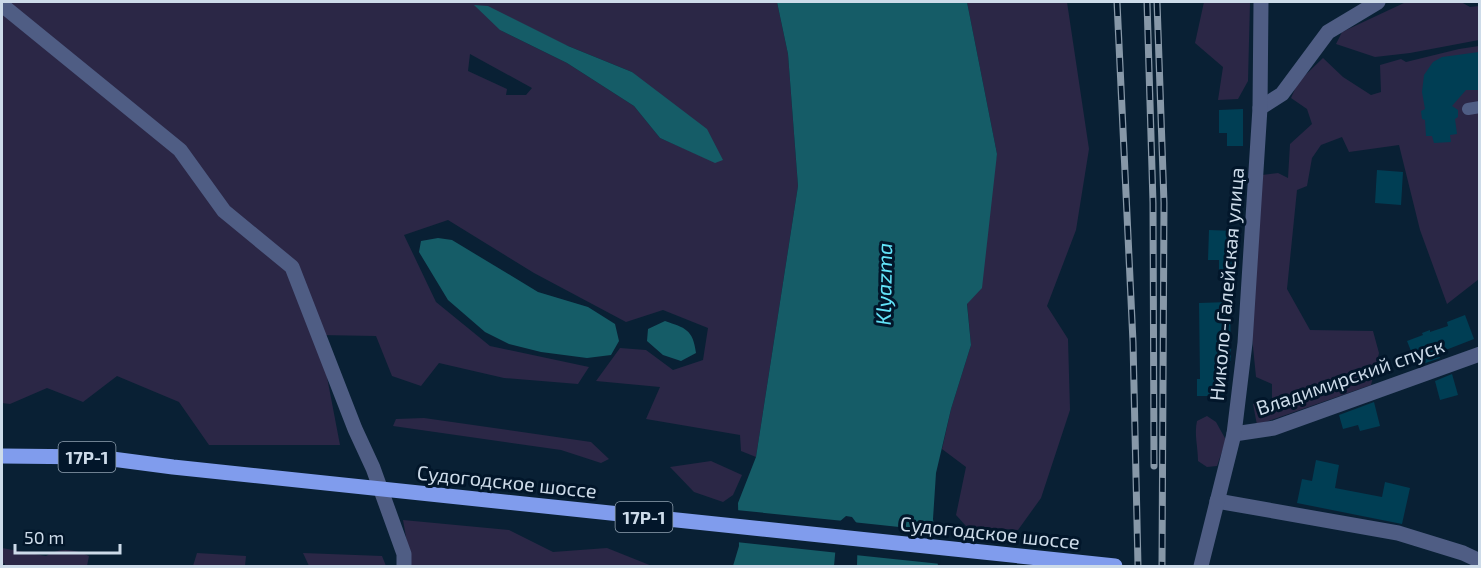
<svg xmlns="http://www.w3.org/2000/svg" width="1481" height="568" viewBox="0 0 1481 568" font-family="'Exo 2',sans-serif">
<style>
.green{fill:#2b2746;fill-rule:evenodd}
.water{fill:#155c67}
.pier{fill:#092034}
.building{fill:#003e54}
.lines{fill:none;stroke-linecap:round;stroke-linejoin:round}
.pedestrian{stroke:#4f5d84;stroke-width:12}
.minor{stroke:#4f5d84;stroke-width:15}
.primary{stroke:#809ced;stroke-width:15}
.rail-casing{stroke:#8798a8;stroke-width:7}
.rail{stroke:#02162a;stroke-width:4.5;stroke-dasharray:14;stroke-linecap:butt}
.labels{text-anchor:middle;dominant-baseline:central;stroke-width:6;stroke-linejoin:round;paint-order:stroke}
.shield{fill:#02162a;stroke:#90a0b0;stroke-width:1.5}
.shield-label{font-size:18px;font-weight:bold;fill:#cddbe9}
.street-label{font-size:20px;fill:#cddbe9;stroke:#02162a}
.water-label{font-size:21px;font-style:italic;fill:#63e4f9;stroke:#02162a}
</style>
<rect width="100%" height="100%" fill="#092034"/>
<g class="green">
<path d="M 2,2 L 777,2 L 788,54 L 798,186 L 756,457 L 741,451 L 740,435 L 646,419 L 660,387 L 596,381 L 620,348 L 646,350 L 673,370 L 703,360 L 708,328 L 663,310 L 626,322 L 534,273 L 448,220 L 404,235 L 436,302 L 490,346 L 589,367 L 578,384 L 504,378 L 439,363 L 421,386 L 392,376 L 376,336 L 319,335 L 340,445 L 209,445 L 179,402 L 117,376 L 83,402 L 47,388 L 10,404 L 2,403 ZM 500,30 L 568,46 L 632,72 L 715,162 L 660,138 L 634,106 L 567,63 ZM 470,54 L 532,88 L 526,95 L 506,95 L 507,89 L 468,71 Z"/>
<polygon points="967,2 1067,2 1089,149 1076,230 1047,306 1068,339 1070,410 1041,498 1018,530 966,526 956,515 966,467 942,449 951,409 971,345 967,303 997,154"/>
<polygon points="1204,2 1250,2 1248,81 1238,99 1218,100 1223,67 1195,43"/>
<polygon points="1406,2 1461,2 1470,7 1479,6 1479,40 1410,53 1375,57 1336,44 1342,32"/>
<polygon points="1479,46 1479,279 1447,304 1420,230 1399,145 1349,152 1342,137 1321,145 1312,158 1307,186 1297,190 1287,289 1310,330 1373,331 1379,353 1371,385 1257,425 1253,404 1272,400 1272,384 1256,377 1252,337 1262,175 1278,173 1288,178 1290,144 1312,124 1307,109 1291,98 1298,82 1323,58 1343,77 1371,95 1381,92 1380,65 1401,59 1406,62 1459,49"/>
<path d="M 1207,416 L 1216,422 L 1226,440 L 1217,466 L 1207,467 L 1198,461 C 1198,447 1194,434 1197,421 Z"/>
<polygon points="424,418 591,442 609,459 601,463 561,450 393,426 396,419"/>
<polygon points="711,461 742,475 733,495 723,502 694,492 670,467"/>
<polygon points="403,520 509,530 553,552 607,548 652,566 411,566"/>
<path d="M 2,548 L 46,556 C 60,547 74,549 89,556 L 87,566 L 5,566 L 5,563 L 2,565 Z"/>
<polygon points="197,553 246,556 245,566 193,566"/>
<polygon points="303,553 382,556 386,566 309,566"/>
</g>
<g class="water">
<polygon points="777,2 967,2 997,154 982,288 967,304 971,345 951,409 936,473 933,519 938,566 857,566 858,525 852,517 846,516 838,523 834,566 733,566 739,546 738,503 756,457 798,186 788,54"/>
<polygon points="474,5 488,6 568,46 632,72 707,129 723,160 715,163 660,138 634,106 567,63 500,30"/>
<polygon points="438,238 452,240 538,292 588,307 615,324 619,341 611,355 587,358 541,352 509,344 485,332 448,300 419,252 421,241"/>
<path d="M 665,321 C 685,328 693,329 696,353 L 681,361 L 663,355 L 647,341 L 648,329 Z"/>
</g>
<g class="pier">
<polygon points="736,510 844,521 841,524 839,553 736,542"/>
<polygon points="852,522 937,531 941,564 855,555 855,526"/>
</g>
<g class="building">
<polygon points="1479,52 1479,90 1466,90 1452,106 1458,110 1458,117 1455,119 1457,134 1450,135 1451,142 1434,143 1432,136 1426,136 1425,120 1422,119 1421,111 1425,109 1422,92 1424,75 1433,62 1442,57"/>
<polygon points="1243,109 1243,146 1227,146 1227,133 1219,133 1219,110"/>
<polygon points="1377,170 1403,172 1401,205 1375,203"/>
<polygon points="1209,230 1236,231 1235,271 1219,271 1219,260 1208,260"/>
<polygon points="1230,302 1231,361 1224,361 1224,396 1197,396 1197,379 1200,379 1199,303"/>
<polygon points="1465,315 1474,339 1438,353 1440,358 1417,366 1407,341 1423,335 1422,333 1430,330 1430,332 1448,326 1447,322"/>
<polygon points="1452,374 1458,395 1440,400 1435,381"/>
<polygon points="1374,402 1380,426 1360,431 1358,425 1343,429 1339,415"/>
<polygon points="1316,460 1339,465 1335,488 1382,497 1385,482 1410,488 1402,524 1297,503 1302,479 1312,481"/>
</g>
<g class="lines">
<polyline class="pedestrian" points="1468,109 1480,107"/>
<g class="minor">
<polyline points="2,5 180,150 224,211 292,267 355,429 373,468 404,554 404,566"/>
<polyline points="1260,108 1282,94 1328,32 1378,2"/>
<polyline points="1234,434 1274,428 1480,354"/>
<polyline points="1217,501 1398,533 1463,553 1480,561"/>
<polyline points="1201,566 1234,434 1245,343 1260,108 1261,2"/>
</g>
<polyline class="primary" points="2,456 97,457 173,467 1115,566"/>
<defs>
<g id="rail">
<polyline points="1117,2 1133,342 1138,566"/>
<polyline points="1147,2 1153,203 1154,466"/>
<polyline points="1157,2 1164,203 1162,566"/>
</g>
</defs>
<use href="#rail" class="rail-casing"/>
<use href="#rail" class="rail"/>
</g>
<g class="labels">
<g class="shield">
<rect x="58.5" y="442" width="57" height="30" rx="4.5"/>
<rect x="615.5" y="502" width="57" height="30" rx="4.5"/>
</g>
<g class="shield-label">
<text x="87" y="457">17Р-1</text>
<text x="644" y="517">17Р-1</text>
</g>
<g class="street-label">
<text transform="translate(1226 284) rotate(-85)">Николо-Галейская улица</text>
<text transform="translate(1350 376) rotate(-19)">Владимирский спуск</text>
<text transform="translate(507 481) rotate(6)">Судогодское шоссе</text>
<text transform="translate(990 532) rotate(6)">Судогодское шоссе</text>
</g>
<g class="water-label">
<text transform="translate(883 284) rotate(-89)">Klyazma</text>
</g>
</g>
<rect width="1481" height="568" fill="none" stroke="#cddbe9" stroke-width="6"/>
<path d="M15 544v9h105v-9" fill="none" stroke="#cddbe9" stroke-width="3"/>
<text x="24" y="544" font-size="18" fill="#cddbe9" stroke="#02162a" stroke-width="4.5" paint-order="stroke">50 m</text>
</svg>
